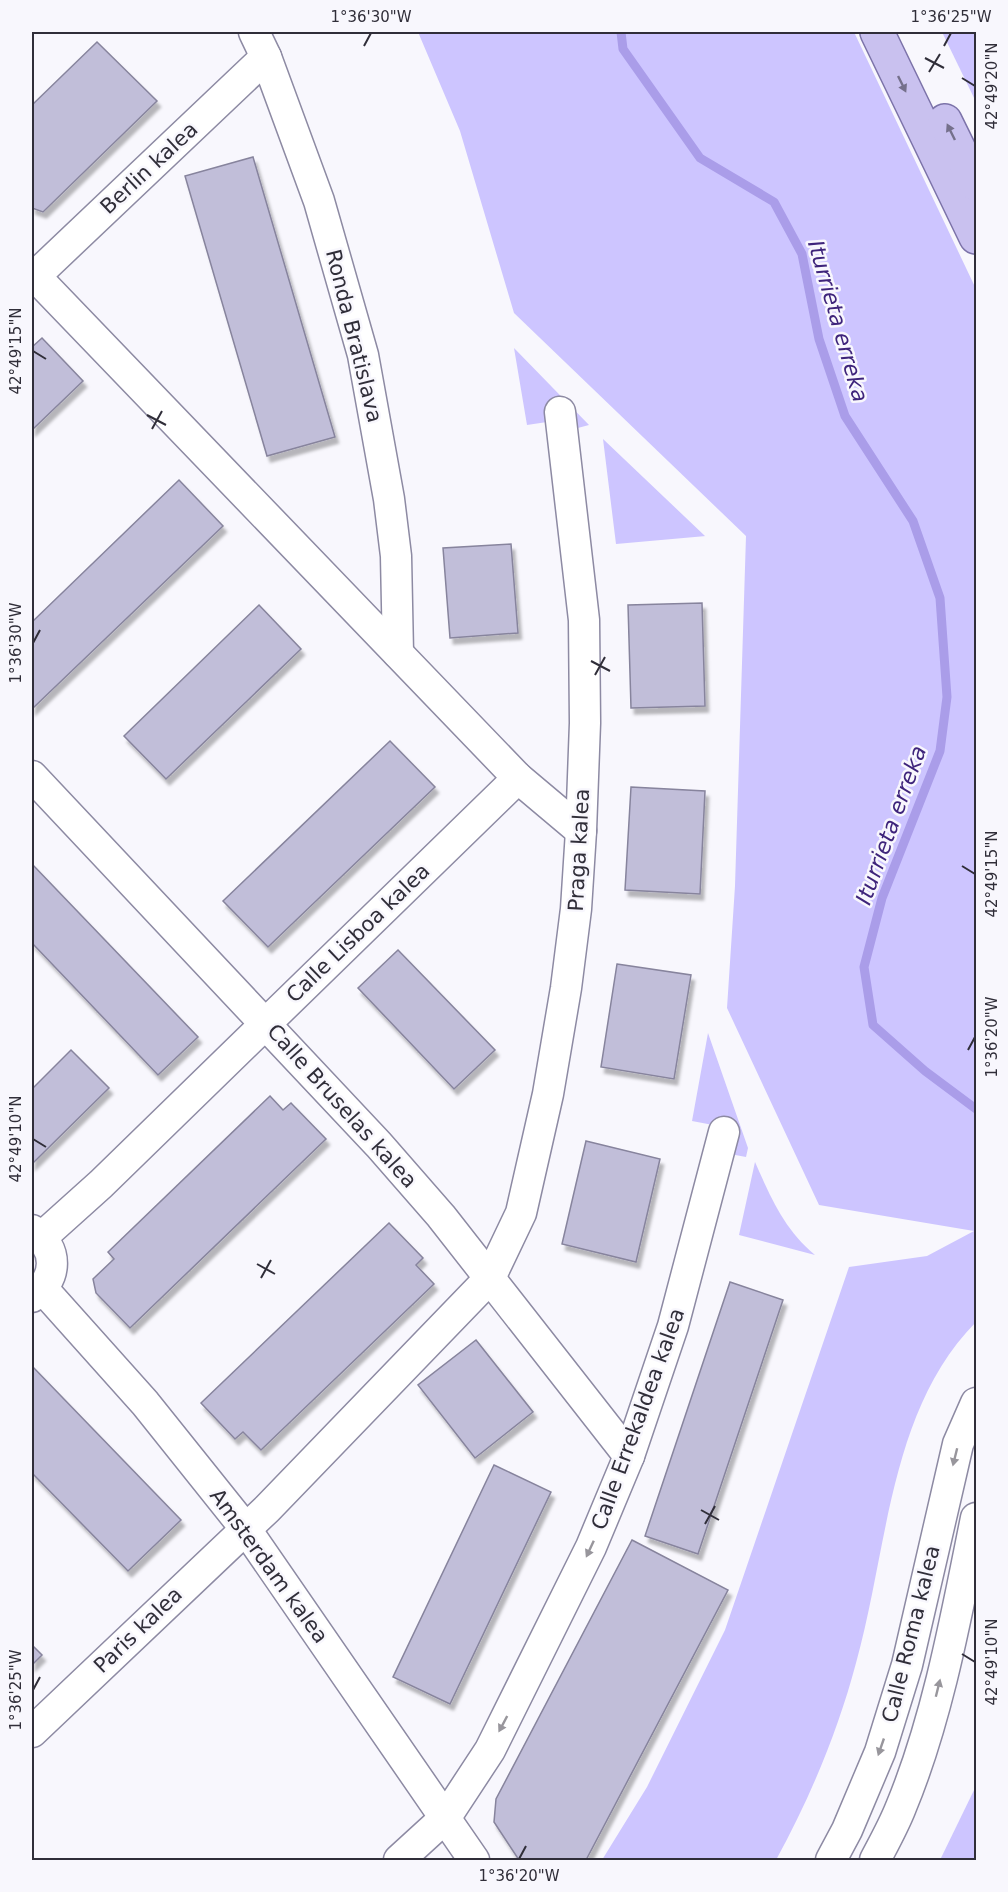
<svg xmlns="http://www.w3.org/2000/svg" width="1008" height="1892" viewBox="0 0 1008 1892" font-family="'DejaVu Sans',sans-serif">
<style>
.green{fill:#cdc5ff}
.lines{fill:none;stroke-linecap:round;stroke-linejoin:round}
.stream{stroke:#aa9de9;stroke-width:9}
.building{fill:#c1bed9;stroke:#87849d;stroke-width:1.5;filter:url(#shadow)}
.minor-casing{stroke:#8d8aa3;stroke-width:33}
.major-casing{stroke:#7c73a9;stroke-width:36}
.minor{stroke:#fff;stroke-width:30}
.major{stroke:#c9c1ef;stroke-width:33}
.oneway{fill:#75708b}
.oneway2{fill:#98969c}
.ticks{fill:none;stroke:#302e39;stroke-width:2}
.labels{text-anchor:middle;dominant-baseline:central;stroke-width:5;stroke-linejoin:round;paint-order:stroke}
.street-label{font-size:21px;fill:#302e39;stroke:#f8f7fd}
.water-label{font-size:22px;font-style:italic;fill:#3e247b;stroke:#f8f7fd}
.neatline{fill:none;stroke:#302e39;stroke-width:2}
.ticks-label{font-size:15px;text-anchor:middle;fill:#302e39}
</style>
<defs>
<filter id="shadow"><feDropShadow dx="3.5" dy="6" stdDeviation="1.5" flood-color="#0004"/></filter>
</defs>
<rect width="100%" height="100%" fill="#f8f7fd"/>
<g class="green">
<path d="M 418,32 L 854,32 L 976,289 L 976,1322 C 889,1410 888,1549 856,1663 C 838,1731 810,1798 776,1860 L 602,1860 L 647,1787 L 725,1630 L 849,1267 L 927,1256 L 974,1231 L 819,1205 L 727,1008 L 735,886 L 746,536 L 514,313 L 460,131 Z"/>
<polygon points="942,32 976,32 976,102"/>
<polygon points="514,348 589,425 574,429 569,408 545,410 547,422 527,425"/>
<polygon points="603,439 705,536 706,536 616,544"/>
<polygon points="708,1033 748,1148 746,1157 730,1154 734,1129 692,1121"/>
<path d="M 755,1162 C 771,1198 784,1229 815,1255 L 739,1235 Z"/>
<polygon points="976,1786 976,1860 940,1860"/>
</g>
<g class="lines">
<polyline class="stream" points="621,32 623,49 700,158 774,202 802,254 819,339 845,416 913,521 940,598 947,697 940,751 882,898 864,967 873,1025 925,1071 976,1109"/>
</g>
<g class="building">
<polygon points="97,42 157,101 43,212 32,208 32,105"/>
<polygon points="253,157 335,437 267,456 185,176"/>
<polygon points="42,338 83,381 32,430 32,347"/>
<polygon points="179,480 223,526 32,709 32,622"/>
<polygon points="511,544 518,633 450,638 443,548"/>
<polygon points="702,603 705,706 631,708 628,605"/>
<polygon points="259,605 301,649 166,779 124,736"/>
<polygon points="390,741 435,787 268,947 223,901"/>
<polygon points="631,787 705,791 700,894 625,890"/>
<polygon points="32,864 198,1037 158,1075 32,943"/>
<polygon points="398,950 495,1050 454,1089 358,988"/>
<polygon points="617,964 691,975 674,1079 601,1067"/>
<polygon points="71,1050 109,1088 32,1164 32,1089"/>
<polygon points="270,1096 283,1110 291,1103 326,1139 130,1328 96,1293 93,1279 114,1259 108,1252"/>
<polygon points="586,1141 660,1159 636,1262 562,1244"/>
<polygon points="389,1223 423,1258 416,1265 434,1284 261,1450 243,1432 235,1439 201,1403"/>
<polygon points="730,1282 783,1300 698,1554 645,1536"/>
<polygon points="476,1340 533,1412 475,1458 418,1385"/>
<polygon points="32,1366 181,1520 128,1571 32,1473"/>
<polygon points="494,1465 551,1492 450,1704 393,1677"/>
<polygon points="632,1540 728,1590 586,1860 519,1860 494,1822 496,1799"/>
<polygon points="32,1645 42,1655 32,1665"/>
</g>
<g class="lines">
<defs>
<g id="minor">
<polyline points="254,32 266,57 319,201 363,355 389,499 396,556 398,653"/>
<polyline points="32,273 518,778 581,831"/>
<polyline points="32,279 266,57"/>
<polyline points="32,776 379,1145 441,1216 629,1456"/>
<path d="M 32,1230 C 59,1249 58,1278 32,1297"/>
<polyline points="42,1237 101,1184 518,778"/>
<polyline points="43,1289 145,1403 245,1528 474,1860"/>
<polyline points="32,1732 267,1509 490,1278 521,1213 548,1094 566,988 576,909 581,831 585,723 584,620 560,412"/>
<polyline points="399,1860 446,1817 490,1750 591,1547 629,1456 673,1326 724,1132"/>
<polyline points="831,1860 847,1830 880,1752 907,1665 958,1444 976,1403"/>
<path d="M 875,1860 C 884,1843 894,1825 901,1807 C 938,1718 957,1612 976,1518"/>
</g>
<g id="major">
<polyline points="877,32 976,237"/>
<polyline points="945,121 976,184"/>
</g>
</defs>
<use href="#minor" class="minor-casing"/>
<use href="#major" class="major-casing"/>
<use href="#minor" class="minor"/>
<use href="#major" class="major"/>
</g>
<defs><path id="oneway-solid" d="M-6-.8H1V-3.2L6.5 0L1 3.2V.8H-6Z" transform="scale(1.5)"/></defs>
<g class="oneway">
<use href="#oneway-solid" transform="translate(902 84) rotate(64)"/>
<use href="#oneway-solid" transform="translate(951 132) rotate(-116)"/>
</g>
<g class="oneway2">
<use href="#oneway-solid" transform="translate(955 1457) rotate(104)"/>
<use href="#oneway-solid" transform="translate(590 1549) rotate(115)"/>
<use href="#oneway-solid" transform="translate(938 1688) rotate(-76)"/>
<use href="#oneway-solid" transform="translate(503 1724) rotate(118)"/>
<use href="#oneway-solid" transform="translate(881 1747) rotate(109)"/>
</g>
<path class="ticks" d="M 364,46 L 371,33M 944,46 L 951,33M 925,58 L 944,68M 929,72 L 940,54M 962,78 L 975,86M 33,351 L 46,359M 147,415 L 166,425M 152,429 L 162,411M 33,643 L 40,630M 591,661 L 610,671M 595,675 L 605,657M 962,866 L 975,874M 968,1050 L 975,1037M 33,1139 L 46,1147M 257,1264 L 275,1274M 261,1278 L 271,1260M 701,1510 L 719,1520M 705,1524 L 715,1506M 962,1654 L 975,1662M 33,1690 L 40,1677M 519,1859 L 526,1846"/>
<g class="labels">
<g class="street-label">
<text transform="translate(149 168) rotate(-43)">Berlin kalea</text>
<text transform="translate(354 336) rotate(76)">Ronda Bratislava</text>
<text transform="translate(579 850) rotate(-87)">Praga kalea</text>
<text transform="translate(358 933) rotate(-44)">Calle Lisboa kalea</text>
<text transform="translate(342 1106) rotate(48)">Calle Bruselas kalea</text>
<text transform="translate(638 1419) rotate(-70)">Calle Errekaldea kalea</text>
<text transform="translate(269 1566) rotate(54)">Amsterdam kalea</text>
<text transform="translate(138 1630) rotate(-44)">Paris kalea</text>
<text transform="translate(911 1634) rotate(-76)">Calle Roma kalea</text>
</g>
<g class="water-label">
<text transform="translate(838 321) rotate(74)">Iturrieta erreka</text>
<text transform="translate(891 825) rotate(-70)">Iturrieta erreka</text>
</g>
</g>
<rect width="1008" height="1892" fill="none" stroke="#f8f7fd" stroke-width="66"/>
<rect x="33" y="33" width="942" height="1826" class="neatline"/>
<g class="ticks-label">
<text x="371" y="22">1°36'30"W</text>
<text x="951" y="22">1°36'25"W</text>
<text transform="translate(992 86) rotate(-90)" y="5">42°49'20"N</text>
<text transform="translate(16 351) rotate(-90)" y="5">42°49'15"N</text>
<text transform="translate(16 643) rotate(-90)" y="5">1°36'30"W</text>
<text transform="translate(992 874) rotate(-90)" y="5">42°49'15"N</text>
<text transform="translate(992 1037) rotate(-90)" y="5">1°36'20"W</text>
<text transform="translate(16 1139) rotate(-90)" y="5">42°49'10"N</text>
<text transform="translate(992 1662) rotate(-90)" y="5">42°49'10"N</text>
<text transform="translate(16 1690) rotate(-90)" y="5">1°36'25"W</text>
<text x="519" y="1881">1°36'20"W</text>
</g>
</svg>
